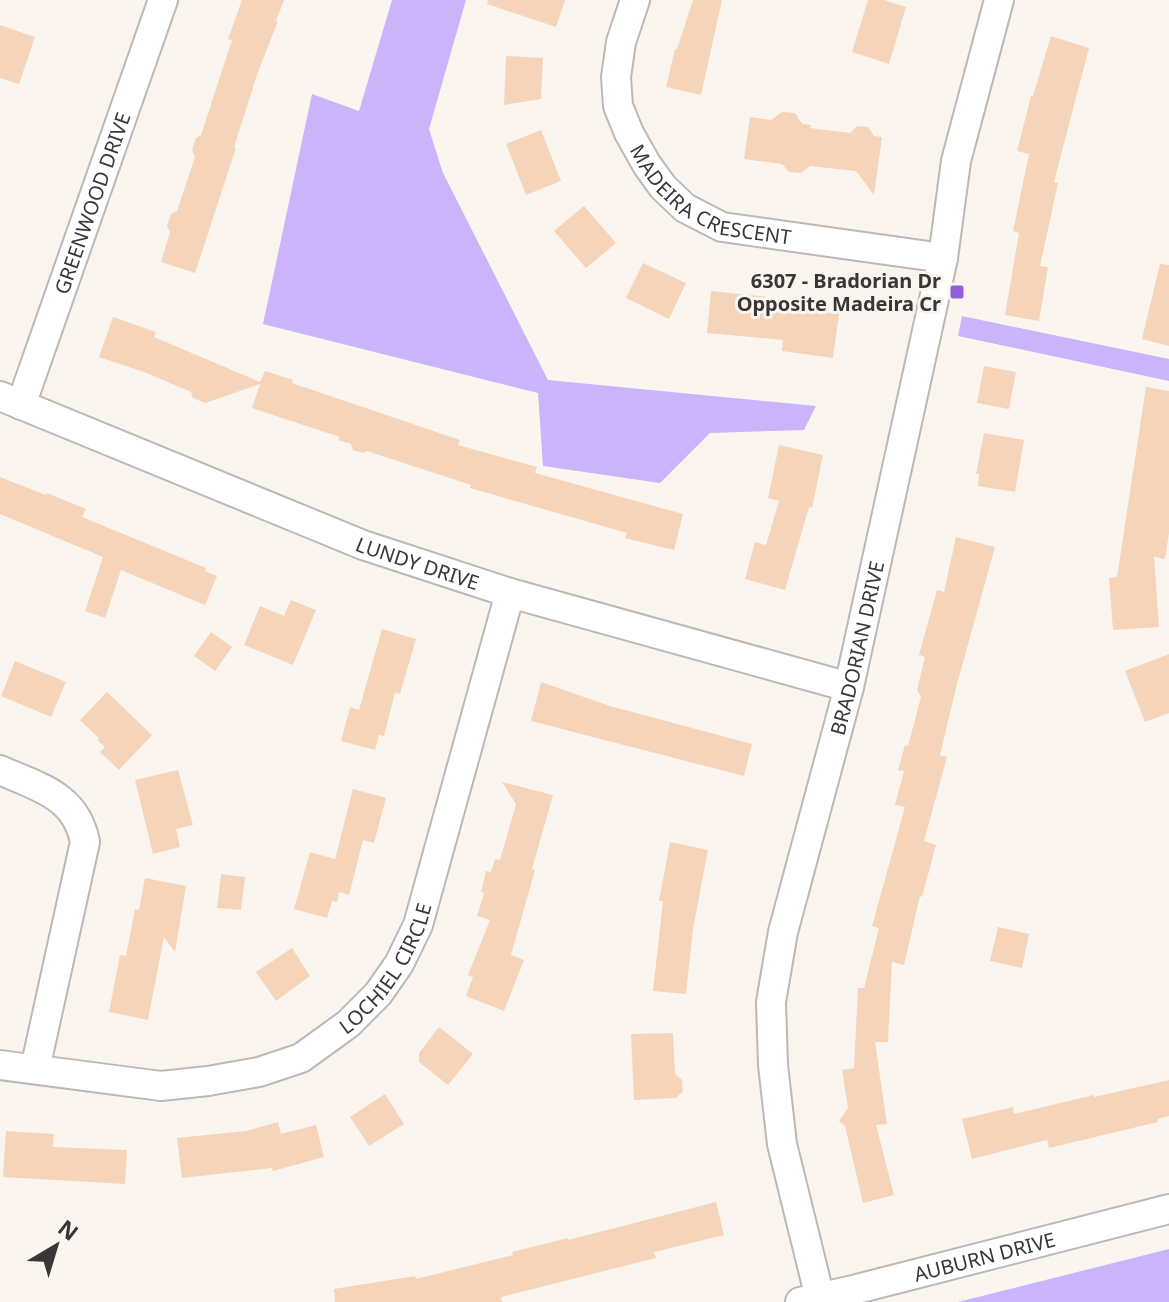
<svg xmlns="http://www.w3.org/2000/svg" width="1169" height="1302" viewBox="0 0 1169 1302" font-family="'Noto Sans',sans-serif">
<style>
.green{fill:#ccb4fb}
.building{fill:#f5d4ba}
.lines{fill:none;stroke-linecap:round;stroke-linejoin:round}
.minor-casing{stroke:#beb8b4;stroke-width:32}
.minor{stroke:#fff;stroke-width:28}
.poi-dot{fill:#905fd9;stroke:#fbf5f0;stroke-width:3}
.labels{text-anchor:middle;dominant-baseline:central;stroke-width:6;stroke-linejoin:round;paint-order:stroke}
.street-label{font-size:20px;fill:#393735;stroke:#fbf5f0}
.poi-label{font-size:20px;font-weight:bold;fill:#393735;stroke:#fbf5f0;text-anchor:end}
</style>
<rect width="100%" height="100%" fill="#fbf5f0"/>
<g class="green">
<polygon points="392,0 466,0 429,129 443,173 548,380 816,406 804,430 710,433 660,483 543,466 538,393 263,324 312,94 359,111"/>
<polygon points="962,316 1169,359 1169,381 958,336"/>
<polygon points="1169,1249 1169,1302 958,1302"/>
</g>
<g class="building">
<polygon points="242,0 284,0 276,21 278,21 258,72 234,147 236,148 195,273 161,262 170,232 167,226 171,214 177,211 195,157 192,150 196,138 201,135 232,40 228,39"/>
<polygon points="488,0 565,0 556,27 487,4"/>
<polygon points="693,0 722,0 701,95 666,87 675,49 677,49"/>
<polygon points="868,0 884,0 906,7 889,64 852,52"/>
<polygon points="0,25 35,37 19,84 0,78"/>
<polygon points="1051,36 1089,48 1054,182 1058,183 1040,266 1048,267 1039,321 1005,315 1019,233 1013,231 1029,154 1017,151 1031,96 1033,96"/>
<polygon points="506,56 543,58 541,99 504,105"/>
<polygon points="782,112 795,113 802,124 811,125 810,128 850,133 857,126 868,127 874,136 882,137 874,195 856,171 810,166 801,173 789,172 782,164 744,159 750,117 771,120"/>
<polygon points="541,130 561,181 526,195 506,144"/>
<polygon points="584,206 616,243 586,268 554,231"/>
<polygon points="643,263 686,283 669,319 626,298"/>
<polygon points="1160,264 1169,265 1169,346 1142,339"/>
<polygon points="711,291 768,297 767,305 839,314 833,358 782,351 783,340 707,333"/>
<polygon points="113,317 156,332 154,337 260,382 265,371 293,380 292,383 460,440 458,445 537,467 535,473 683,514 674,550 625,538 627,533 470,488 471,485 367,451 363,453 353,450 351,444 338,440 340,437 252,408 260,384 205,403 193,398 191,392 144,372 99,357"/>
<polygon points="984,366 1016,372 1009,409 977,403"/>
<polygon points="1146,387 1169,391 1169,533 1165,559 1154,557 1159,627 1113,630 1109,578 1117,577"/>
<polygon points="984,433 1024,440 1015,492 978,486 979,474 976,474"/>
<polygon points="779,445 823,455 812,508 809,507 785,590 745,579 755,542 766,545 779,501 768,498"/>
<polygon points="0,477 46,495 47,493 86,509 82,517 206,568 205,571 217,576 205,605 121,570 105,618 85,611 103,557 0,514"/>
<polygon points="956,537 995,547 957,684 940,755 947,757 924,841 936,845 922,897 920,896 904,965 892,962 888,1042 875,1042 887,1124 876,1125 894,1195 863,1203 845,1126 839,1121 848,1108 842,1070 854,1068 858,988 864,988 879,928 872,926 905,807 895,805 904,771 898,770 905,745 908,746 921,697 917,690 925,657 919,655 937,590 944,592"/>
<polygon points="291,600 316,610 293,665 244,645 260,606 284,616"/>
<polygon points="382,629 416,639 400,694 395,693 384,736 379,735 375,750 341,741 350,707 359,710"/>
<polygon points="211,632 232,647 215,671 194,656"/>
<polygon points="1169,654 1169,713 1145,722 1125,671"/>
<polygon points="15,661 66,682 51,717 1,696"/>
<polygon points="541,682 610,706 752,744 744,776 531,721"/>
<polygon points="107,692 152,735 119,770 100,752 105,747 97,740 99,738 80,720"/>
<polygon points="178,770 193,825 176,829 180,847 153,854 135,780"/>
<polygon points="502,782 553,795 532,869 535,870 511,955 524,960 504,1011 466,996 473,977 468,975 490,920 477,916 484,893 481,892 486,871 491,872 495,859 500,860 516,804"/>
<polygon points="353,789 386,798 374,843 363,840 349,895 339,892 337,902 332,901 327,918 294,909 310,852 335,859"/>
<polygon points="670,842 708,850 693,929 686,994 653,991 663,901 659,901"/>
<polygon points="221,874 245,877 241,910 217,908"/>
<polygon points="145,878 186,886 175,952 164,937 148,1020 109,1012 120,955 126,956 135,909 139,910"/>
<polygon points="998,927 1029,934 1022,968 990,961"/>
<polygon points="292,948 310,976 276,1001 256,972"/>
<polygon points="439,1027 473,1054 448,1085 419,1062 419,1053"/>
<polygon points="673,1033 675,1074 682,1080 683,1091 676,1098 634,1100 631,1034"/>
<polygon points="1169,1080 1169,1116 1158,1119 1158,1122 1049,1148 1047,1140 972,1159 962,1119 1013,1107 1014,1114 1094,1095 1094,1097"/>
<polygon points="385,1094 404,1124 369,1146 350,1117"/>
<polygon points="278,1122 281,1134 316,1125 324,1157 273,1171 272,1168 182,1178 177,1138 246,1131"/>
<polygon points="6,1131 54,1134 53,1147 127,1150 125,1184 3,1177"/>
<polygon points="716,1202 724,1235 654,1252 656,1258 501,1297 502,1302 335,1302 334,1289 415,1276 416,1279 513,1255 512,1252 568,1238 568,1240"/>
</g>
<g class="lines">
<defs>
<g id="minor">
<path id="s1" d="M 635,0 L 621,42 L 616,77 L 618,106 L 629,133 L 647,165 L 663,187 L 685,208 L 722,227 L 943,258"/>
<path id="s2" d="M 0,396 L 363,545 L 510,593 L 849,687"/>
<path id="s3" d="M 21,405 L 163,0"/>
<path d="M 0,770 C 38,787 76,795 85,842 L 35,1069"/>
<path id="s4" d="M 0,1065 L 161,1086 L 208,1081 L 259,1072 L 301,1058 L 348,1024 L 378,994 L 399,964 L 418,925 L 510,593"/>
<path id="s5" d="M 800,1302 L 853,1290 L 1169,1209"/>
<path id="s6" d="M 821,1302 L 782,1144 L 773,1065 L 771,1002 L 783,932 L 849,687 L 943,258 L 956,161 L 999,0"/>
</g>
</defs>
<use href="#minor" class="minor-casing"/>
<use href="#minor" class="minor"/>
</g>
<rect class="poi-dot" x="949" y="284" width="16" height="16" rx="4"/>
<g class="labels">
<g class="street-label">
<text stroke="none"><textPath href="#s1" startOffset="248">MADEIRA CRESCENT</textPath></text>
<text stroke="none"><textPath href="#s3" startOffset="214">GREENWOOD DRIVE</textPath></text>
<text stroke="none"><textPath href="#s2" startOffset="450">LUNDY DRIVE</textPath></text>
<text stroke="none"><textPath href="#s6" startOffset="670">BRADORIAN DRIVE</textPath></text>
<text stroke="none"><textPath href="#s4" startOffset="432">LOCHIEL CIRCLE</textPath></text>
<text stroke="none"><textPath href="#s5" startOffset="190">AUBURN DRIVE</textPath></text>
</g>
<g class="poi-label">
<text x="941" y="280">6307 - Bradorian Dr<tspan x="941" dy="23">Opposite Madeira Cr</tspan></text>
</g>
</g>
<g transform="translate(56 1246) rotate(38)" stroke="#fbf5f0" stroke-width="6" paint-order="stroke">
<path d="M0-6L14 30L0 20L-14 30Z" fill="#393735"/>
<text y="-12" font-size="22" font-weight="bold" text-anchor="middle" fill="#393735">N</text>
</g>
</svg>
